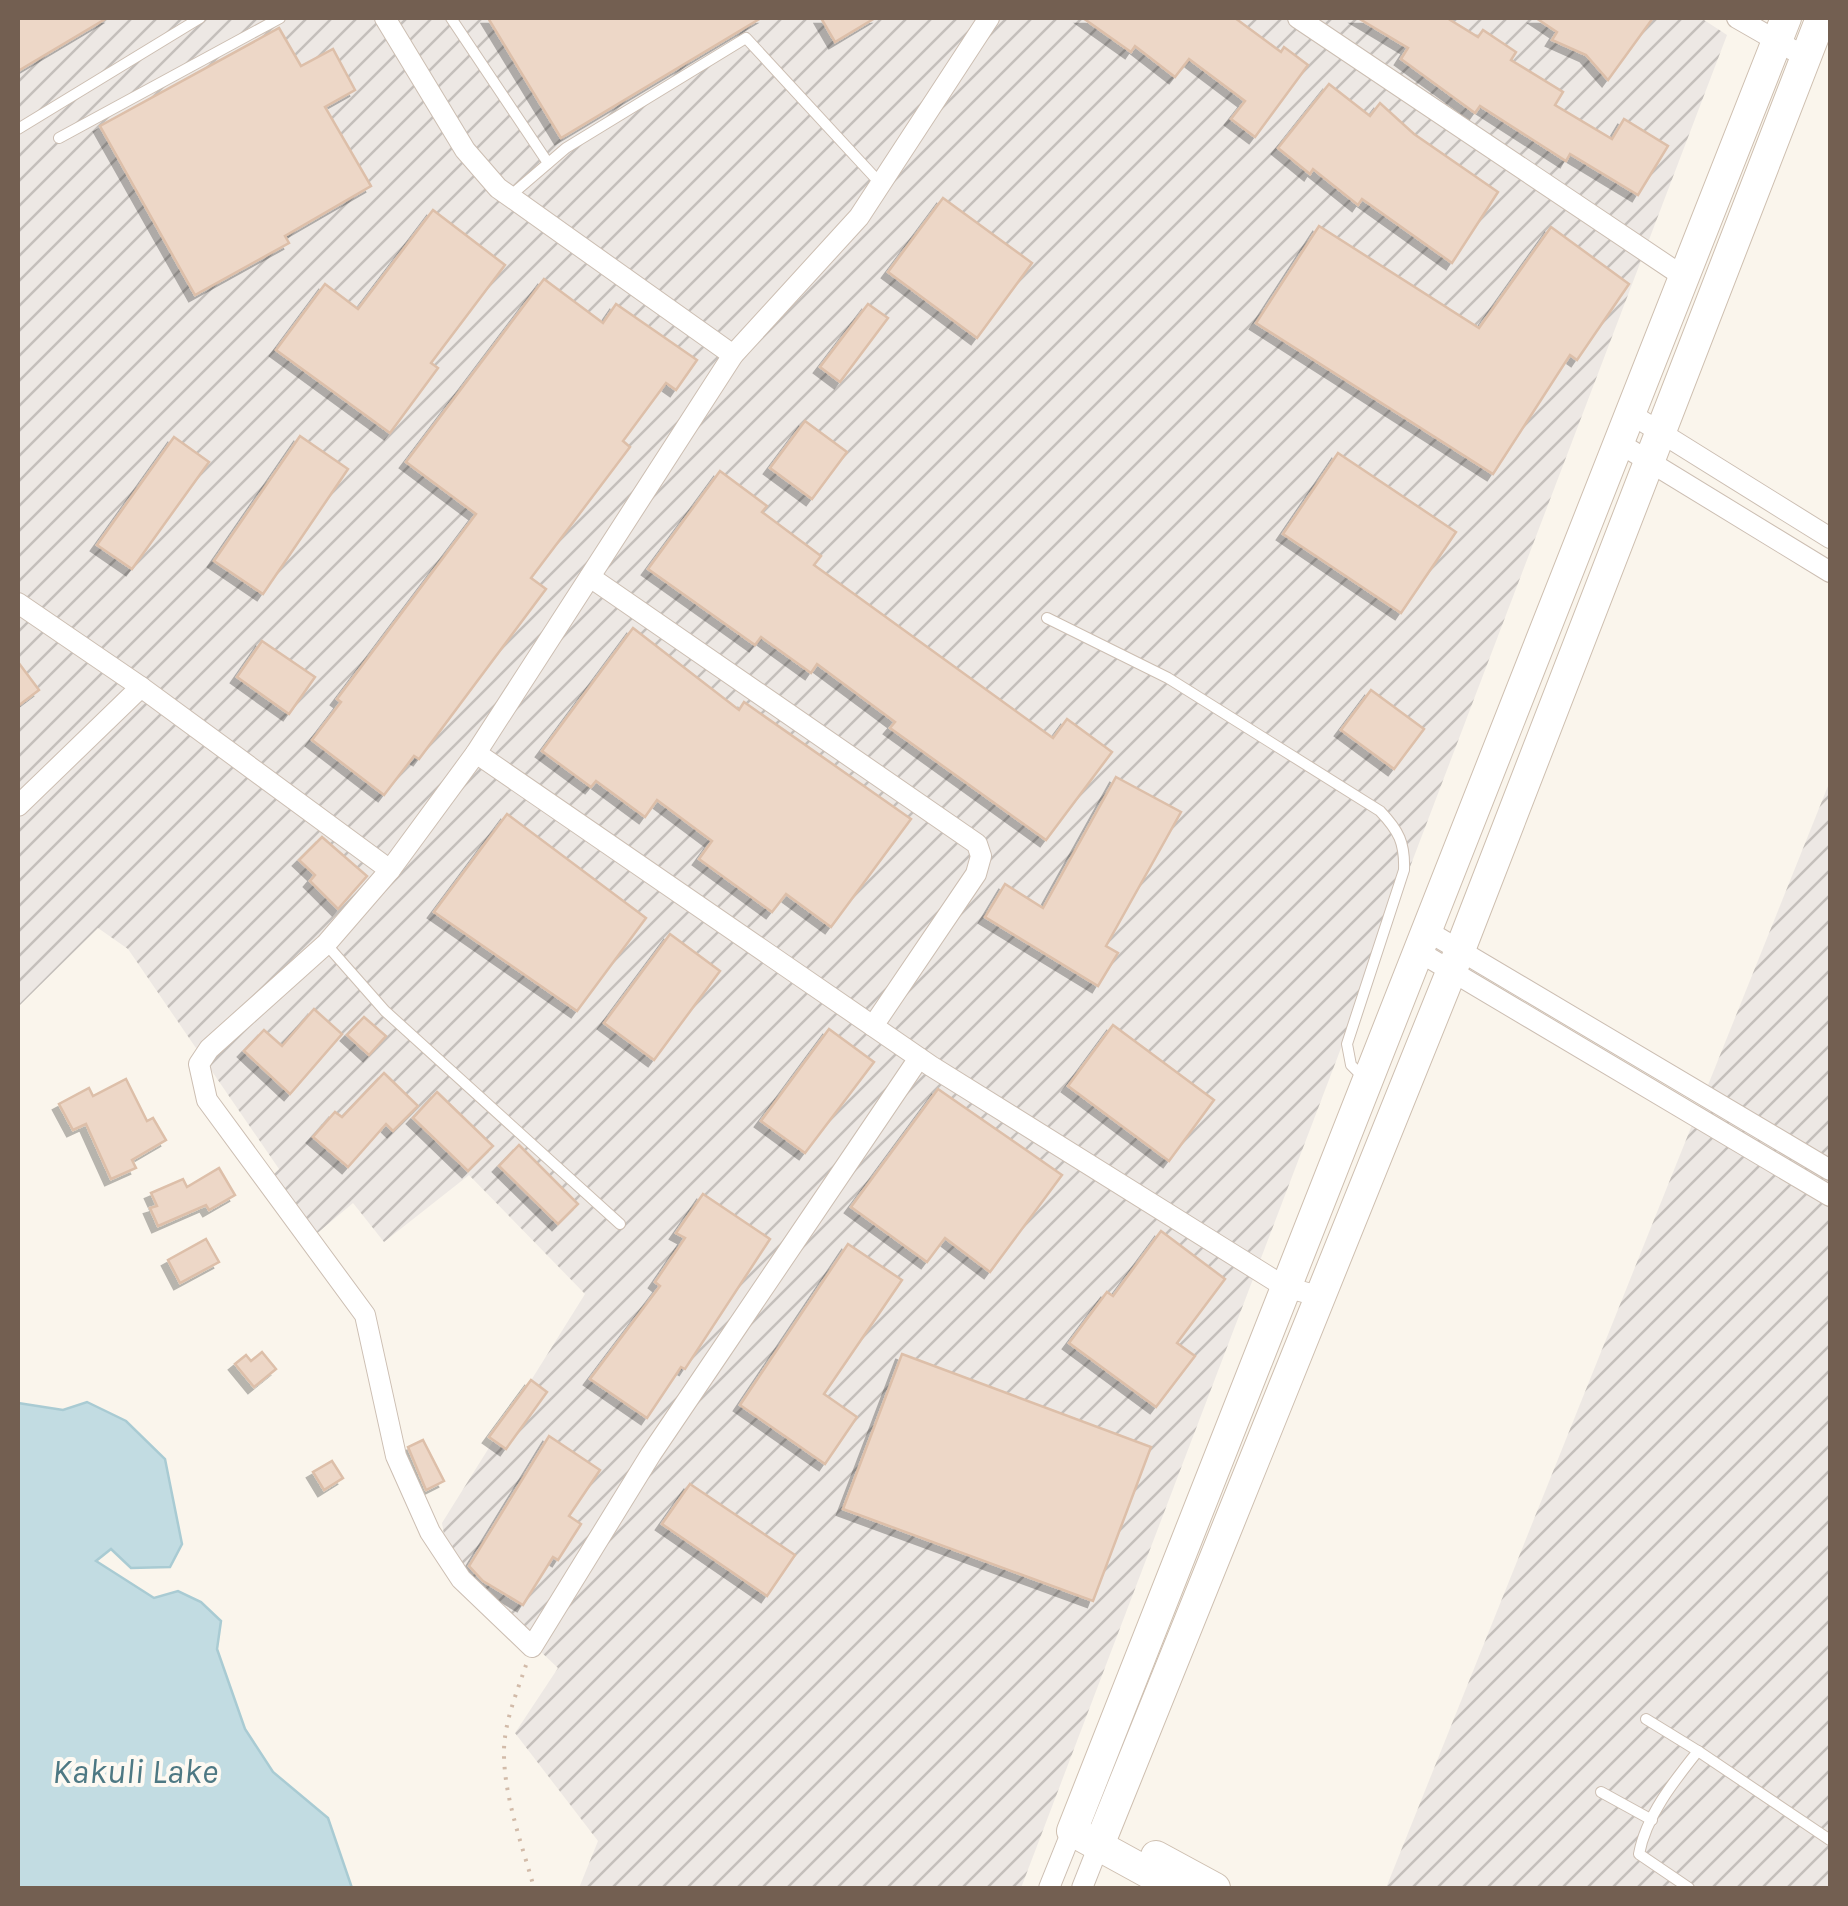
<svg xmlns="http://www.w3.org/2000/svg" width="1848" height="1906" viewBox="0 0 1848 1906" font-family="Karla,sans-serif">
<style>
.industrial{fill:url(#industrial-furrows)}
.water{fill:#c2dce2;stroke:#a9cbd3;stroke-width:2.5}
.building{fill:#edd7c7;stroke:#ddbfa9;stroke-width:2.5;filter:url(#shadow)}
.lines{fill:none;stroke-linecap:round;stroke-linejoin:round}
.lane-casing{stroke:#ccbeb2;stroke-width:12}
.street-casing{stroke:#ccbeb2;stroke-width:22}
.secondary-casing{stroke:#cebfb0;stroke-width:32}
.path{stroke:#d2bba9;stroke-width:4;stroke-dasharray:2.5 8;stroke-linecap:butt}
.lane{stroke:#fff;stroke-width:10}
.street{stroke:#fff;stroke-width:20}
.secondary{stroke:#fff;stroke-width:30}
.labels{text-anchor:middle;dominant-baseline:central;stroke-width:8;stroke-linejoin:round;paint-order:stroke}
.water-label{font-size:35px;font-style:italic;fill:#4d7883;stroke:#fdf9f2}
</style>
<defs>
<pattern id="industrial-furrows" width="10" height="10" patternUnits="userSpaceOnUse" patternTransform="scale(2.5)"><rect width="10" height="10" fill="#ede8e4"/><path d="M-1 1l2-2M0 10L10 0M9 11l2-2" fill="none" stroke="#c4bfbb"/></pattern>
<filter id="shadow"><feDropShadow dx="-6" dy="6" stdDeviation="0" flood-color="#0004"/></filter>
</defs>
<rect width="100%" height="100%" fill="#faf5ec"/>
<g class="industrial">
<polygon points="18,18 1701,18 1727,35 1021,1888 579,1888 598,1841 515,1733 558,1668 449,1565 442,1523 585,1294 469,1175 384,1242 353,1203 308,1241 262,1185 279,1169 128,949 98,928 18,1007"/>
<polygon points="1830,781 1830,1888 1386,1888"/>
</g>
<polygon class="water" points="87,1402 126,1421 165,1459 182,1544 170,1567 131,1568 111,1549 96,1561 154,1598 178,1591 201,1602 221,1621 217,1649 245,1729 273,1772 328,1818 352,1888 18,1888 18,1403 63,1410"/>
<g class="building">
<polygon points="18,18 107,18 18,71"/>
<polygon points="488,18 761,18 561,138"/>
<polygon points="821,18 875,18 835,42"/>
<polygon points="1083,18 1235,18 1281,52 1284,47 1308,65 1255,137 1231,119 1245,101 1189,59 1175,77 1135,46 1131,52"/>
<polygon points="1358,18 1447,18 1478,37 1483,30 1516,52 1511,60 1563,92 1555,105 1612,139 1624,119 1668,146 1638,195 1570,154 1566,161 1480,106 1475,113 1401,59 1408,48"/>
<polygon points="1536,18 1653,18 1608,80 1586,55 1552,40 1557,32"/>
<polygon points="279,28 301,66 333,49 355,90 325,107 371,186 285,236 289,243 195,295 100,126"/>
<polygon points="1329,84 1370,116 1380,103 1414,134 1498,192 1452,263 1362,199 1358,205 1313,169 1310,174 1278,148"/>
<polygon points="943,198 1032,263 977,338 888,272"/>
<polygon points="433,210 505,265 431,363 438,368 390,433 276,350 325,284 358,309"/>
<polygon points="1319,226 1479,328 1551,227 1629,284 1577,360 1570,355 1493,474 1256,323"/>
<polygon points="544,279 603,323 616,304 697,360 676,390 666,383 623,441 630,447 531,578 546,589 419,759 414,756 384,795 312,740 341,702 337,699 476,514 406,462"/>
<polygon points="868,304 888,318 840,382 820,367"/>
<polygon points="805,421 847,452 812,499 770,468"/>
<polygon points="300,436 348,469 263,594 214,561"/>
<polygon points="174,437 209,462 132,569 97,545"/>
<polygon points="1338,453 1456,532 1401,613 1283,534"/>
<polygon points="720,471 767,506 762,512 821,556 814,565 1053,738 1067,719 1112,752 1046,840 890,728 895,722 817,664 811,673 761,637 755,645 648,569"/>
<polygon points="633,628 739,710 744,702 911,819 831,927 786,894 772,912 699,859 712,841 657,800 645,817 596,781 591,787 542,751"/>
<polygon points="262,641 315,677 289,714 237,677"/>
<polygon points="18,662 39,690 18,706"/>
<polygon points="1371,690 1424,729 1394,769 1341,730"/>
<polygon points="1116,777 1181,812 1106,946 1118,953 1098,986 985,917 1005,884 1043,908"/>
<polygon points="507,814 646,918 577,1011 434,912"/>
<polygon points="322,837 367,876 338,909 310,881 315,875 299,860"/>
<polygon points="670,934 720,971 654,1060 604,1023"/>
<polygon points="314,1009 342,1034 290,1094 244,1051 264,1030 282,1046"/>
<polygon points="364,1017 386,1036 369,1055 347,1035"/>
<polygon points="1113,1025 1214,1100 1169,1161 1068,1086"/>
<polygon points="829,1029 874,1062 805,1153 761,1121"/>
<polygon points="384,1073 418,1106 393,1131 386,1124 348,1167 313,1137 335,1112 342,1117"/>
<polygon points="126,1079 147,1121 153,1118 166,1140 132,1160 136,1168 111,1179 86,1124 73,1130 59,1104 89,1088 93,1096"/>
<polygon points="938,1089 1062,1175 990,1272 945,1238 927,1262 851,1207"/>
<polygon points="437,1092 493,1146 468,1171 413,1118"/>
<polygon points="519,1145 578,1204 558,1224 499,1166"/>
<polygon points="219,1168 235,1195 209,1210 206,1205 158,1226 150,1208 157,1206 151,1193 183,1179 187,1187"/>
<polygon points="703,1194 770,1239 685,1369 681,1367 647,1418 590,1379 660,1286 655,1282 685,1238 676,1233"/>
<polygon points="1161,1231 1225,1279 1177,1343 1195,1356 1156,1407 1069,1343 1107,1292 1113,1296"/>
<polygon points="206,1239 219,1262 180,1283 168,1260"/>
<polygon points="848,1244 902,1280 824,1394 857,1417 825,1464 740,1405"/>
<polygon points="262,1352 276,1369 254,1387 235,1364 246,1355 251,1361"/>
<polygon points="902,1354 1151,1447 1093,1601 843,1509"/>
<polygon points="531,1380 547,1392 506,1449 489,1437"/>
<polygon points="549,1436 600,1470 569,1516 581,1524 558,1560 553,1557 523,1605 483,1581 469,1566"/>
<polygon points="423,1440 444,1481 426,1490 408,1447"/>
<polygon points="332,1461 343,1478 324,1490 313,1472"/>
<polygon points="690,1484 795,1555 767,1596 662,1524"/>
</g>
<g class="lines">
<defs>
<g id="lane">
<polyline points="451,18 548,163"/>
<polyline points="18,129 200,18"/>
<polyline points="59,138 280,18"/>
<polyline points="510,196 566,148 746,38 879,182"/>
<path d="M 1047,618 L 1168,678 L 1380,811 C 1399,831 1405,843 1404,870 L 1347,1044 L 1351,1065 L 1364,1078"/>
<polyline points="326,944 385,1011 620,1224"/>
<polyline points="1646,1719 1698,1751"/>
<polyline points="1601,1792 1652,1820"/>
<path d="M 1689,1888 L 1639,1854 C 1646,1816 1674,1781 1698,1751 L 1830,1840"/>
</g>
<g id="street">
<polyline points="385,18 465,150 498,188 733,355"/>
<polyline points="1298,18 1684,277"/>
<polyline points="1737,18 1805,57"/>
<polyline points="1631,414 1830,538"/>
<polyline points="1619,443 1830,572"/>
<polyline points="590,577 977,844 981,856 976,874 873,1026"/>
<polyline points="18,603 141,687 390,870"/>
<polyline points="476,753 931,1066 1285,1287 1322,1297"/>
<polyline points="18,806 141,687"/>
<polyline points="1429,932 1830,1170"/>
<polyline points="1421,953 1830,1196"/>
<polyline points="919,1058 651,1454 532,1647 461,1579 430,1532 396,1456 365,1315 207,1100 199,1064 209,1049 326,944 390,870 476,753 733,355 859,217 989,18"/>
<polyline points="1049,1888 1072,1831"/>
<polyline points="1082,1888 1099,1845"/>
</g>
<g id="secondary">
<polyline points="1099,1845 1460,950 1821,18"/>
<polyline points="1156,1856 1215,1888"/>
<polyline points="1176,1888 1072,1831 1786,18"/>
</g>
</defs>
<use href="#lane" class="lane-casing"/>
<use href="#street" class="street-casing"/>
<use href="#secondary" class="secondary-casing"/>
<path class="path" d="M 526,1665 C 517,1692 505,1720 504,1749 C 503,1795 522,1844 534,1888"/>
<use href="#lane" class="lane"/>
<use href="#street" class="street"/>
<use href="#secondary" class="secondary"/>
</g>
<g class="labels">
<g class="water-label">
<text x="135" y="1771">Kakuli Lake</text>
</g>
</g>
<rect width="1848" height="1906" fill="none" stroke="#735f51" stroke-width="40"/>
</svg>
